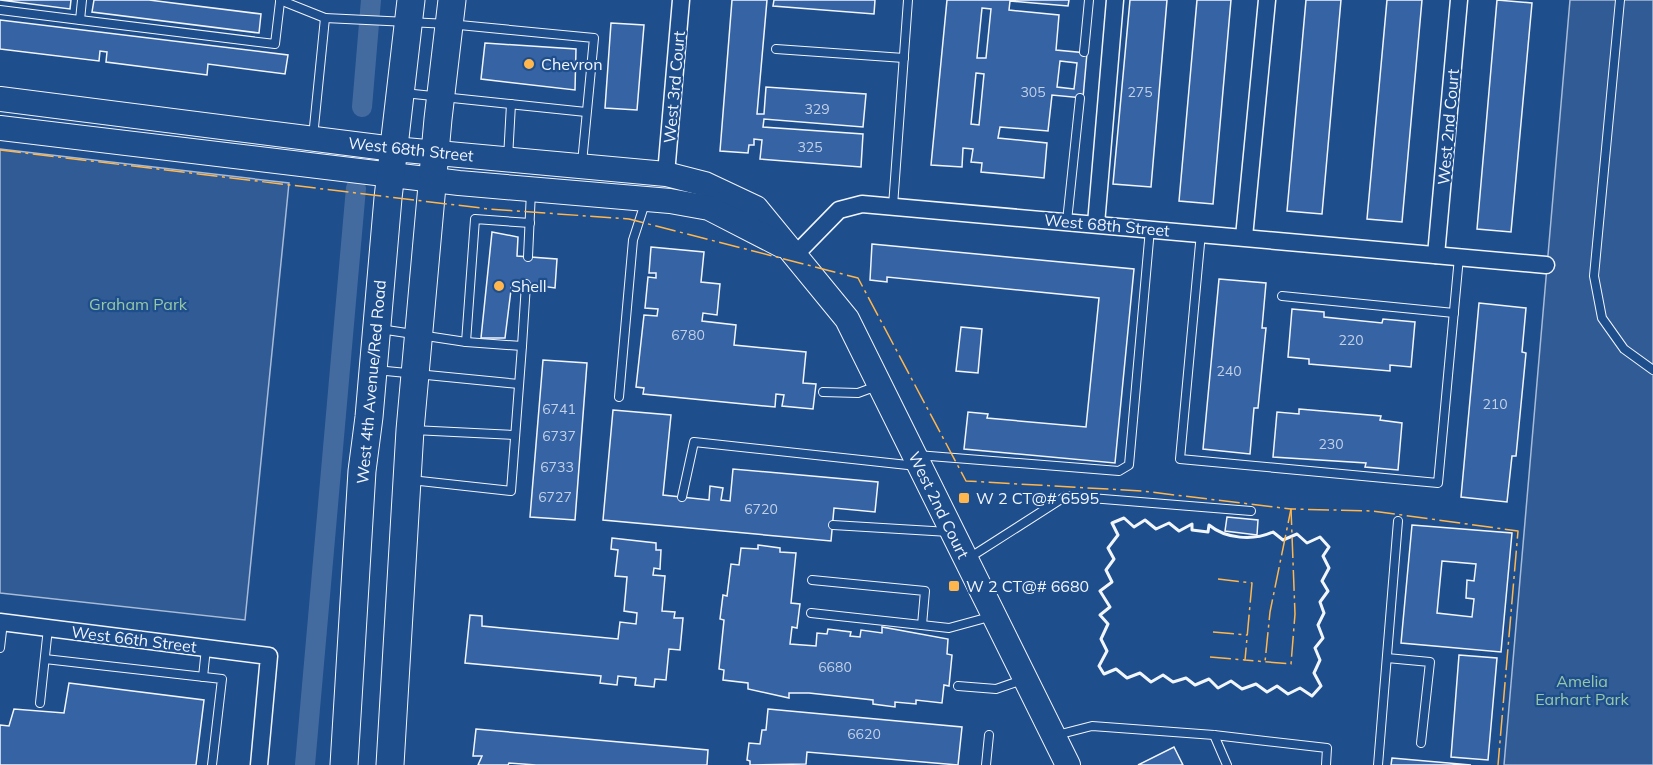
<svg xmlns="http://www.w3.org/2000/svg" width="1653" height="765" viewBox="0 0 1653 765" font-family="Mulish,sans-serif">
<style>
.green{fill:#305b95;stroke:#a8bbd7;stroke-width:1.5}
.lines{fill:none;stroke-linecap:round;stroke-linejoin:round}
.canal{stroke:#446ba0;stroke-width:20}
.building{fill:#3563a3;stroke:#f2f6ff;stroke-width:1.5;fill-rule:evenodd}
.service-casing{stroke:#f2f6ff;stroke-width:10}
.minor-casing{stroke:#f2f6ff;stroke-width:19}
.secondary-casing{stroke:#f2f6ff;stroke-width:26}
.primary-casing{stroke:#f2f6ff;stroke-width:29}
.service{stroke:#1f4e8c;stroke-width:8}
.minor{stroke:#1f4e8c;stroke-width:16}
.secondary{stroke:#1f4e8c;stroke-width:24}
.primary{stroke:#1f4e8c;stroke-width:27}
.wall{stroke:#f2f6ff;stroke-width:3}
.power{stroke:#ffb74d;stroke-width:1.5;stroke-dasharray:21 4.5 3 4.5;stroke-linecap:butt}
.poi-dot{fill:#ffb74d;stroke:#1f4e8c;stroke-width:2}
.labels{text-anchor:middle;dominant-baseline:central;stroke-width:4.5;stroke-linejoin:round;paint-order:stroke}
.number-label{font-size:14px;fill:#c3d1e8}
.poi-label{font-size:16px;fill:#f2f6ff;stroke:#1f4e8c;text-anchor:start}
.street-label{font-size:16px;fill:#f2f6ff;stroke:#1f4e8c}
.park-label{font-size:16px;fill:#97c8a6;stroke:#1f4e8c}
</style>
<rect width="100%" height="100%" fill="#1f4e8c"/>
<g class="green">
<polygon points="1570,0 1653,0 1653,765 1504,765"/>
<polygon points="0,149 289,183 245,620 0,593"/>
</g>
<g class="lines">
<g class="canal">
<polyline points="362,107 371,0"/>
<polyline points="305,765 356,188"/>
</g>
</g>
<g class="building">
<polygon points="0,0 71,0 70,9"/>
<polygon points="94,0 149,0 261,14 259,33 92,12"/>
<polygon points="732,0 767,0 757,114 764,114 766,87 866,94 863,127 764,119 763,127 863,134 861,167 760,159 762,140 754,139 754,145 749,145 748,153 720,151"/>
<polygon points="774,0 875,0 874,14 773,6"/>
<path d="M 947,0 L 1069,0 L 1068,6 L 1010,1 L 1009,10 L 1059,15 L 1056,50 L 1087,53 L 1083,98 L 1052,95 L 1048,131 L 1000,127 L 998,138 L 1047,143 L 1044,178 L 981,172 L 982,163 L 971,162 L 973,149 L 963,148 L 962,167 L 931,165 ZM 982,8 L 991,9 L 986,58 L 977,58 ZM 1060,61 L 1077,63 L 1074,89 L 1057,87 ZM 976,73 L 984,74 L 979,125 L 971,124 Z"/>
<polygon points="1130,0 1167,0 1151,187 1113,184"/>
<polygon points="1197,0 1231,0 1213,204 1179,201"/>
<polygon points="1306,0 1341,0 1322,214 1287,211"/>
<polygon points="1387,0 1422,0 1402,222 1367,219"/>
<polygon points="1497,0 1532,3 1511,232 1477,229"/>
<polygon points="0,20 288,55 285,74 208,64 207,75 106,62 107,52 100,51 99,61 0,49"/>
<polygon points="611,23 644,25 637,110 605,108"/>
<polygon points="485,43 576,49 575,90 481,79"/>
<polygon points="492,232 518,237 517,256 557,259 555,288 512,282 505,338 481,338"/>
<polygon points="872,244 1134,269 1115,463 964,449 968,412 988,414 987,418 1086,427 1099,298 887,277 887,282 870,280"/>
<polygon points="651,247 704,252 701,282 720,284 717,315 703,313 702,321 736,325 734,345 806,352 803,383 816,384 813,409 782,406 784,395 776,394 775,407 643,394 644,388 636,387 644,315 657,316 658,309 645,308 648,277 656,278 656,273 649,273"/>
<polygon points="1219,279 1266,283 1262,328 1266,328 1258,408 1254,408 1250,454 1203,449"/>
<polygon points="1479,303 1526,308 1522,352 1526,353 1516,456 1512,456 1507,502 1461,497"/>
<polygon points="1292,309 1324,312 1324,317 1382,323 1383,319 1415,322 1411,367 1390,365 1390,371 1309,364 1309,359 1288,357"/>
<polygon points="961,327 982,329 978,373 956,371"/>
<polygon points="543,360 587,363 575,520 530,517"/>
<polygon points="1299,409 1381,416 1380,420 1402,423 1398,470 1365,467 1366,463 1273,457 1277,412 1299,414"/>
<polygon points="613,410 671,415 663,495 709,500 710,486 723,488 721,500 730,501 733,469 878,482 875,512 834,508 831,541 603,520"/>
<polygon points="1227,517 1258,520 1257,535 1225,531"/>
<path d="M 1412,525 L 1512,533 L 1501,652 L 1401,643 ZM 1442,561 L 1476,564 L 1474,581 L 1467,580 L 1466,598 L 1474,599 L 1472,617 L 1437,613 Z"/>
<polygon points="612,538 656,543 656,550 661,550 660,569 654,568 653,575 665,576 662,611 675,612 674,618 683,618 680,650 669,649 666,680 655,679 654,687 635,685 636,678 618,676 617,685 600,683 601,676 465,663 470,615 482,616 482,626 618,639 620,622 636,624 637,613 624,611 627,577 615,576 618,550 611,549"/>
<polygon points="758,545 780,548 780,552 796,553 791,603 800,604 797,628 792,627 790,644 816,646 817,633 827,634 828,629 851,632 850,636 860,637 861,630 882,633 882,627 948,639 947,654 952,655 949,686 944,685 942,703 916,700 916,704 895,702 895,707 873,704 873,700 809,693 789,693 789,698 748,689 748,683 723,680 724,670 719,669 724,620 720,619 723,595 727,596 731,564 739,565 741,548 758,549"/>
<polygon points="1459,655 1497,658 1488,760 1451,757"/>
<polygon points="69,683 204,700 196,765 0,765 0,725 9,726 14,709 64,713"/>
<polygon points="768,709 962,727 958,765 807,752 806,764 750,765 750,761 747,760 749,743 760,744 762,730 766,730"/>
<polygon points="476,729 708,750 707,765 536,765 509,763 508,765 478,765 482,756 473,756"/>
<polygon points="1174,747 1183,765 1138,765"/>
<polygon points="1392,758 1471,765 1391,765"/>
</g>
<g class="lines">
<defs>
<g id="service">
<polyline points="280,0 325,18"/>
<polyline points="1620,0 1594,276 1602,318 1624,349 1653,370"/>
<polyline points="0,10 80,20 82,0"/>
<polyline points="80,20 275,44 280,2"/>
<polyline points="776,49 904,58"/>
<polyline points="1084,52 1089,0"/>
<polyline points="404,93 586,112"/>
<polyline points="313,137 325,18 449,24 594,38 582,163"/>
<polyline points="508,158 511,104"/>
<polyline points="893,206 908,0"/>
<polyline points="1067,221 1080,98"/>
<polyline points="1201,233 1180,459 1438,483 1459,257"/>
<polyline points="528,257 531,191"/>
<polyline points="1282,296 1454,313"/>
<polyline points="380,329 466,342 522,346 511,491 411,480"/>
<polyline points="466,342 475,219 530,223"/>
<polyline points="522,346 526,284"/>
<polyline points="376,370 519,384"/>
<polyline points="823,392 858,393 877,386"/>
<polyline points="619,397 633,240 646,200"/>
<polyline points="413,430 515,435"/>
<polyline points="917,455 1119,471 1129,465 1150,229"/>
<polyline points="682,497 694,442 917,466"/>
<polyline points="833,525 949,532"/>
<polyline points="969,558 1066,496 1251,511"/>
<polyline points="812,580 925,591 922,625"/>
<polyline points="811,613 949,628 993,616"/>
<polyline points="0,648 3,622"/>
<polyline points="1387,658 1430,662 1421,743"/>
<polyline points="45,659 222,679 212,765"/>
<polyline points="203,677 206,648"/>
<polyline points="958,686 996,689 1025,679"/>
<polyline points="40,703 48,628"/>
<polyline points="1057,735 1092,726 1214,735 1327,748 1326,765"/>
<polyline points="1214,735 1227,765"/>
<polyline points="986,765 989,735"/>
<polyline points="1378,765 1398,521"/>
</g>
<g id="minor">
<polyline points="666,174 681,0"/>
<polyline points="1096,224 1115,0"/>
<polyline points="1244,237 1267,0"/>
<polyline points="796,254 839,210 862,204 1546,265"/>
<polyline points="1436,255 1459,0"/>
<polyline points="0,622 269,656 259,765"/>
</g>
<g id="secondary">
<polyline points="0,99 394,149 666,174 705,184 756,208 847,319 1068,765"/>
<polyline points="0,128 459,183 670,201 709,208 781,245"/>
</g>
<g id="primary">
<polyline points="344,765 362,471 369,417 388,198 411,0"/>
<polyline points="390,765 410,430 438,119 452,0"/>
</g>
</defs>
<use href="#service" class="service-casing"/>
<use href="#minor" class="minor-casing"/>
<use href="#secondary" class="secondary-casing"/>
<use href="#primary" class="primary-casing"/>
<use href="#service" class="service"/>
<use href="#minor" class="minor"/>
<use href="#secondary" class="secondary"/>
<use href="#primary" class="primary"/>
<path class="wall" d="M 1124,518 L 1134,527 L 1145,520 L 1156,529 L 1169,523 L 1179,531 L 1192,524 L 1192,530 L 1208,532 L 1209,525 C 1226,539 1253,541 1273,532 L 1283,540 L 1297,534 L 1307,543 L 1320,537 L 1329,547 L 1323,556 L 1329,568 L 1322,581 L 1328,591 L 1320,602 L 1324,613 L 1318,625 L 1323,638 L 1315,648 L 1320,660 L 1314,673 L 1321,686 L 1312,696 L 1300,688 L 1288,694 L 1277,686 L 1267,692 L 1256,684 L 1242,689 L 1231,681 L 1218,688 L 1209,679 L 1195,685 L 1186,678 L 1173,682 L 1163,675 L 1151,682 L 1140,673 L 1127,678 L 1116,669 L 1104,674 L 1099,666 L 1107,651 L 1101,639 L 1108,624 L 1100,615 L 1110,607 L 1100,591 L 1112,582 L 1106,570 L 1114,559 L 1108,548 L 1118,535 L 1112,523 Z"/>
<g class="power">
<polyline points="0,150 489,209 629,219 858,278 966,481 1142,491 1291,509 1270,612 1265,662"/>
<polyline points="1218,579 1252,583 1245,660 1291,664 1295,614 1291,509 1373,511 1518,531 1498,765"/>
<polyline points="1213,632 1247,635"/>
<polyline points="1210,657 1245,660"/>
</g>
</g>
<g class="poi-dot">
<circle cx="529" cy="64" r="6"/>
<circle cx="499" cy="286" r="6"/>
<rect x="958" y="492" width="12" height="12" rx="3"/>
<rect x="948" y="580" width="12" height="12" rx="3"/>
</g>
<g class="labels">
<g class="number-label">
<text x="1033" y="92">305</text>
<text x="1140" y="92">275</text>
<text x="817" y="109">329</text>
<text x="810" y="147">325</text>
<text x="688" y="335">6780</text>
<text x="1351" y="340">220</text>
<text x="1229" y="371">240</text>
<text x="1495" y="404">210</text>
<text x="559" y="409">6741</text>
<text x="559" y="436">6737</text>
<text x="1331" y="444">230</text>
<text x="557" y="467">6733</text>
<text x="555" y="497">6727</text>
<text x="761" y="509">6720</text>
<text x="835" y="667">6680</text>
<text x="864" y="734">6620</text>
</g>
<g class="poi-label">
<text x="541" y="64">Chevron</text>
<text x="511" y="286">Shell</text>
<text x="976" y="498">W 2 CT@# 6595</text>
<text x="966" y="586">W 2 CT@# 6680</text>
</g>
<g class="street-label">
<text transform="translate(674 87) rotate(-85)">West 3rd Court</text>
<text transform="translate(1448 127) rotate(-85)">West 2nd Court</text>
<text transform="translate(411 149) rotate(6)">West 68th Street</text>
<text transform="translate(1107 225) rotate(5)">West 68th Street</text>
<text transform="translate(371 382) rotate(-85)">West 4th Avenue/Red Road</text>
<text transform="translate(939 505) rotate(64)">West 2nd Court</text>
<text transform="translate(134 639) rotate(7)">West 66th Street</text>
</g>
<g class="park-label">
<text x="138" y="304">Graham Park</text>
<text x="1582" y="681">Amelia<tspan x="1582" dy="18">Earhart Park</tspan></text>
</g>
</g>
</svg>
